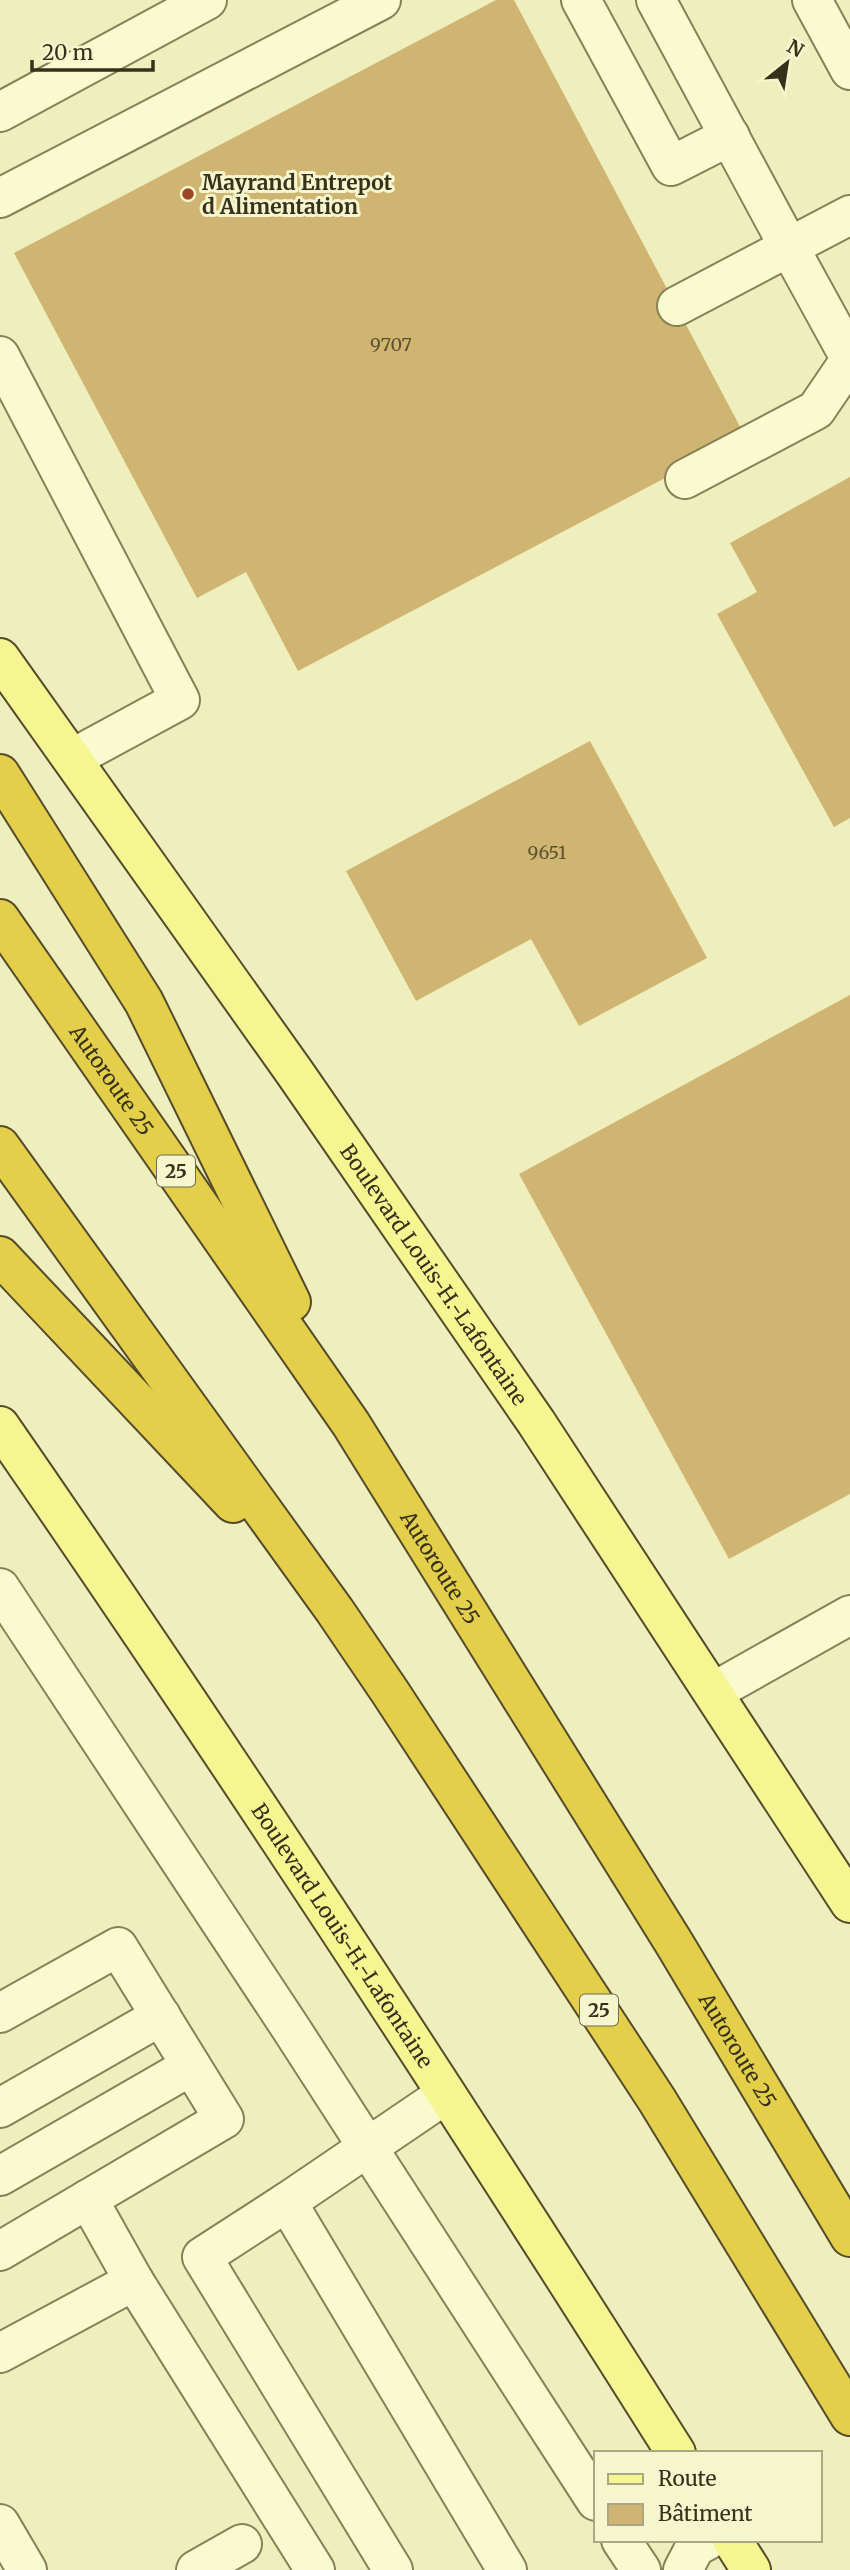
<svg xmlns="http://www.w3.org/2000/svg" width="850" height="2570" viewBox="0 0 850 2570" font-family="Merriweather,serif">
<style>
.building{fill:#cfb571}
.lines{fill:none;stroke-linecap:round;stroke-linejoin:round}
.minor-casing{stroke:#888056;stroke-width:42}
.major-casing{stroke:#554b2b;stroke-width:42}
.highway-casing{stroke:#554b2b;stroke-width:42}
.minor{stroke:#f9fad0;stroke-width:38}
.major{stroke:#f5f592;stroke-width:38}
.highway{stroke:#e3cf49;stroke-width:38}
.poi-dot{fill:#994724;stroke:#f5f6cd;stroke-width:2.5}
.labels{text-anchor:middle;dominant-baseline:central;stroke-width:6;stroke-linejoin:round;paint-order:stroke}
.number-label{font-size:18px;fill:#5c5230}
.shield{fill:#f5f6cd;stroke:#6f6c50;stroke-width:2}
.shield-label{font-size:19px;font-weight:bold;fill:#36311b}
.poi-label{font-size:21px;font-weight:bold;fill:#36311b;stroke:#f5f6cd;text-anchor:start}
.street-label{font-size:21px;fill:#36311b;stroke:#f5f6cd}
</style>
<rect width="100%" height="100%" fill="#eeefbd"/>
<g class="building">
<polygon points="496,0 514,0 745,436 298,671 246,572 197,598 14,253"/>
<polygon points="850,477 850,818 834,827 717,614 757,592 730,543"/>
<polygon points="590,741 707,958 579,1026 531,939 416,1001 346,871"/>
<polygon points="850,995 850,1494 729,1559 519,1174"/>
</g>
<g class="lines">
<defs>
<g id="minor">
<polyline points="581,0 671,166 730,136"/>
<polyline points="656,0 789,247 850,215"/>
<polyline points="812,0 850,70"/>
<polyline points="0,112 207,0"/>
<polyline points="0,198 381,0"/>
<polyline points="677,306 789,247 850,358"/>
<polyline points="0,356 180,700 73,758"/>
<polyline points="685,479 816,410 850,360"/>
<polyline points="0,1588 290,2027 596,2501"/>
<polyline points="713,1692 850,1615"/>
<polyline points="0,2013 118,1947 224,2119 0,2251"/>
<polyline points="446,2094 287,2202 507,2570"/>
<polyline points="0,2108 161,2016"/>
<polyline points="0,2176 191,2066"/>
<polyline points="287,2202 202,2257 393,2570"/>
<polyline points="134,2281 315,2570"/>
<polyline points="0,2353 134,2281 88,2199"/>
<polyline points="0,2524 27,2570"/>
<polyline points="621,2540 641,2570"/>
<polyline points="196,2570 242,2544"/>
<polyline points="683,2570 695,2547 708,2540"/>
</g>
<g id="major">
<path id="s1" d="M 0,658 L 295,1073 L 536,1422 L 850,1903"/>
<path id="s2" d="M 0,1426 C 233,1763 457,2106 676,2453"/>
<polyline points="732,2540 751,2570"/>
</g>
<g id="highway">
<polyline points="0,774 144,1002 291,1302"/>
<path id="s3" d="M 0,919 L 351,1424 L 674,1943 L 850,2237"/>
<polyline points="0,1146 335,1611 390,1692 657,2100 850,2416"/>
<polyline points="0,1256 233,1503"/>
</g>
</defs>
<use href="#minor" class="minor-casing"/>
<use href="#major" class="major-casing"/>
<use href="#highway" class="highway-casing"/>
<use href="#minor" class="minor"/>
<use href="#major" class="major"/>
<use href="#highway" class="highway"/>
</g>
<circle class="poi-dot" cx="188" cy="194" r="7"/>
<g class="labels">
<g class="number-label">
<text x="391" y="344">9707</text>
<text x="547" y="852">9651</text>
</g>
<g class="shield">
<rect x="157" y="1155.5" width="38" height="31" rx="5"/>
<rect x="580" y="1994.5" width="38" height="31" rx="5"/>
</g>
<g class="shield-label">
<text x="176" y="1171">25</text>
<text x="599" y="2010">25</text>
</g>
<g class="poi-label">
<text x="202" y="182">Mayrand Entrepot<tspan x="202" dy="24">d Alimentation</tspan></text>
</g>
<g class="street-label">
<text stroke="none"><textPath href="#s3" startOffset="196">Autoroute 25</textPath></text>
<text stroke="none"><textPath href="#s1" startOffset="754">Boulevard Louis-H.-Lafontaine</textPath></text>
<text stroke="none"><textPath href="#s3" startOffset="784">Autoroute 25</textPath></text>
<text stroke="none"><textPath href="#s2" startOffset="614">Boulevard Louis-H.-Lafontaine</textPath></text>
<text stroke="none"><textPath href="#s3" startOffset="1351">Autoroute 25</textPath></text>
</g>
</g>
<rect x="594" y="2451" width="228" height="91" fill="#f5f6cd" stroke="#a9a786" stroke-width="2"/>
<rect x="608" y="2474" width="35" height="10" fill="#f5f592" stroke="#a9a786" stroke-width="2"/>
<text x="658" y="2486" font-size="21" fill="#36311b">Route</text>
<rect x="608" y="2504" width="35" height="21" fill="#cfb571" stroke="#a9a786" stroke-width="2"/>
<text x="658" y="2521" font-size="21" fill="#36311b">Bâtiment</text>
<g transform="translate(787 63) rotate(30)" stroke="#f5f6cd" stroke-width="5" paint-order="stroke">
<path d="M0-5L12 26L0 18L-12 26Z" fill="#36311b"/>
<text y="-10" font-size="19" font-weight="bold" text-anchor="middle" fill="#36311b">N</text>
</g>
<path d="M32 60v10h121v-10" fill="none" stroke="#36311b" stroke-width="3.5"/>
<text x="42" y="60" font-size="21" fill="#36311b" stroke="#f5f6cd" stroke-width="5" paint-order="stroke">20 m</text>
</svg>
